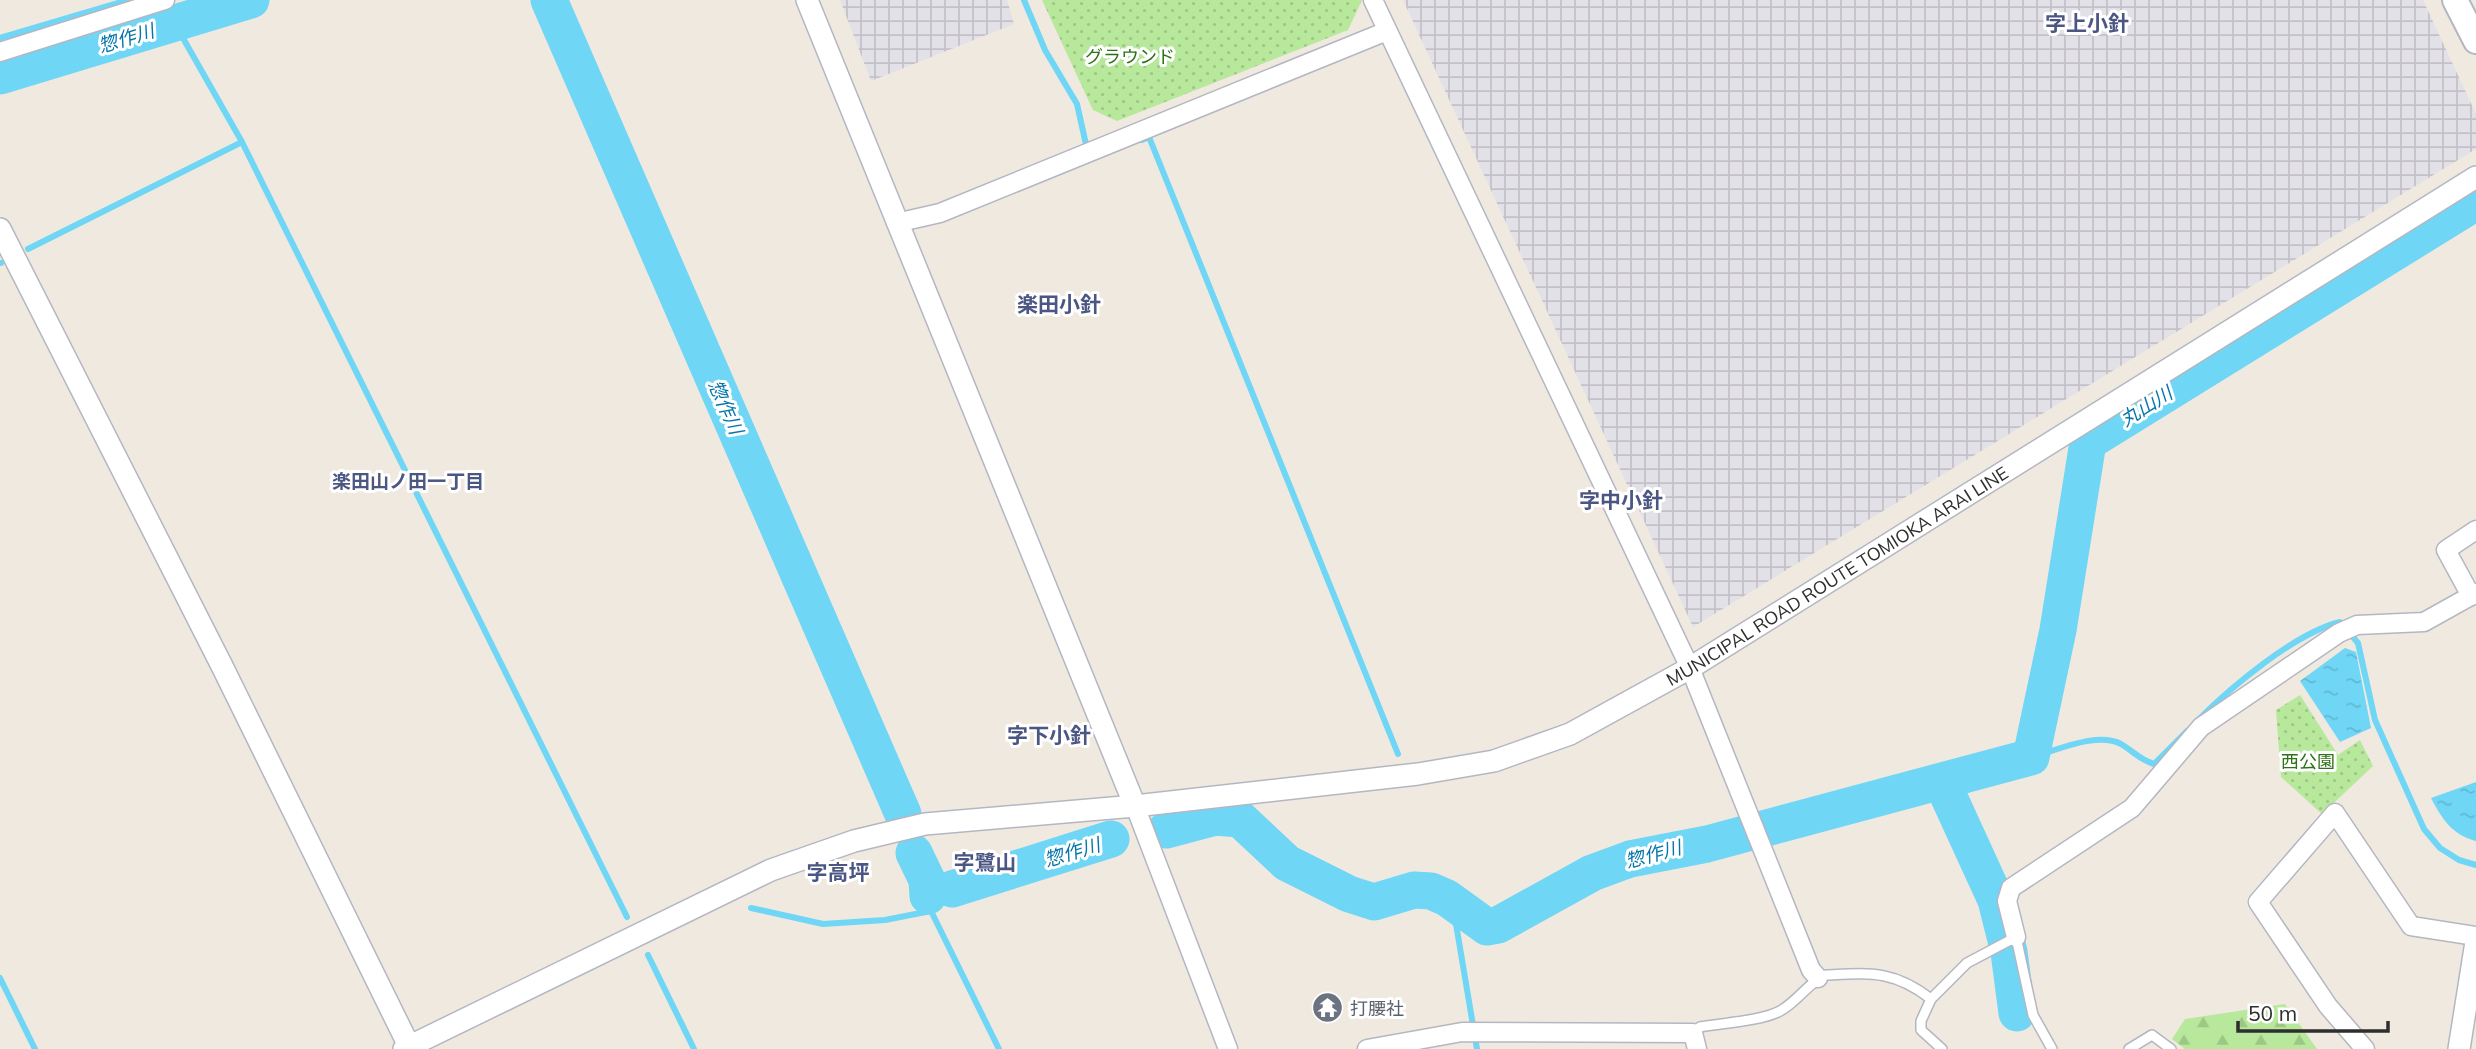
<svg xmlns="http://www.w3.org/2000/svg" width="2476" height="1049" viewBox="0 0 2476 1049" font-family="Mulish,'Noto Sans JP',sans-serif">
<style>
.industrial{fill:url(#industrial-grid)}
.green{fill:url(#green-dots)}
.forest{fill:url(#forest-firs)}
.water{fill:url(#water-ripples)}
.lines{fill:none;stroke-linecap:round;stroke-linejoin:round}
.stream{stroke:#6fd6f6;stroke-width:6}
.river{stroke:#6fd6f6;stroke-width:37}
.service-casing{stroke:#b4b7c2;stroke-width:12}
.minor-casing{stroke:#b4b7c2;stroke-width:21}
.tertiary-casing{stroke:#b4b7c2;stroke-width:24}
.secondary-casing{stroke:#b4b7c2;stroke-width:28}
.service{stroke:#fff;stroke-width:9}
.minor{stroke:#fff;stroke-width:18}
.tertiary{stroke:#fff;stroke-width:21}
.secondary{stroke:#fff;stroke-width:24}
.labels{text-anchor:middle;dominant-baseline:central;stroke-width:6;stroke-linejoin:round;paint-order:stroke}
.park-label{font-size:18px;fill:#2c7217;stroke:#fff}
.street-label{font-size:18px;fill:#2e2e2e;stroke:#fff}
.worship-label{font-size:18px;fill:#5b616d;stroke:#fff;text-anchor:start}
.water-label{font-size:19px;font-style:italic;fill:#0676aa;stroke:#fff}
.neighbourhood-label{font-size:19px;font-weight:bold;fill:#4b5682;stroke:#fff}
.quarter-label{font-size:21px;font-weight:bold;fill:#4b5682;stroke:#fff}
</style>
<defs>
<pattern id="industrial-grid" width="8" height="8" patternUnits="userSpaceOnUse" patternTransform="scale(1.75)"><rect width="8" height="8" fill="#e3e1e8"/><path d="M0 4h8M4 0v8" fill="none" stroke="#c3c1c7"/></pattern>
<pattern id="green-dots" width="8" height="8" patternUnits="userSpaceOnUse" patternTransform="scale(1.75)"><rect width="8" height="8" fill="#b7e89b"/><path d="M2 2h.1M6 6h.1" fill="none" stroke="#9ec786" stroke-width="1.8" stroke-linecap="round"/></pattern>
<pattern id="forest-firs" width="22" height="20" patternUnits="userSpaceOnUse" patternTransform="scale(1.75)"><rect width="22" height="20" fill="#b7e89b"/><path d="M5 1l3.5 6h-7zM16 11l3.5 6h-7z" fill="#9ec786"/></pattern>
<pattern id="water-ripples" width="26" height="14" patternUnits="userSpaceOnUse" patternTransform="scale(1.75)"><rect width="26" height="14" fill="#6fd6f6"/><path d="M2 4q2-2 4 0t4 0M15 11q2-2 4 0t4 0" fill="none" stroke="#60b8d3"/></pattern>
</defs>
<rect width="100%" height="100%" fill="#f0e9e0"/>
<g class="industrial">
<polygon points="840,0 1007,0 1014,24 871,81"/>
<polygon points="1403,0 2423,0 2476,114 2476,149 1693,627"/>
</g>
<g class="green">
<polygon points="1042,0 1362,0 1348,30 1117,121 1093,110"/>
<polygon points="2300,695 2338,755 2360,740 2373,766 2322,814 2281,777 2276,710"/>
</g>
<polygon class="forest" points="2285,1004 2317,1049 2185,1049 2172,1039 2185,1019"/>
<g class="water">
<polygon points="2345,648 2356,652 2371,728 2340,742 2300,681"/>
<path d="M 2476,782 L 2476,841 C 2452,835 2442,819 2431,798 Z"/>
</g>
<g class="lines">
<g class="stream">
<polyline points="1024,0 1045,50 1077,104 1087,149"/>
<polyline points="175,24 242,142 627,917"/>
<polyline points="0,38 128,0"/>
<polyline points="1142,140 1149,137 1398,754"/>
<polyline points="28,249 242,142"/>
<polyline points="0,263 1,263"/>
<path d="M 2197,721 C 2231,687 2295,633 2340,622 L 2358,643 L 2375,720 L 2424,829 L 2440,848 L 2459,860 L 2476,865"/>
<path d="M 2031,757 C 2056,751 2097,731 2121,744 C 2133,751 2140,760 2154,764 L 2187,731"/>
<polyline points="928,896 931,911 999,1049"/>
<polyline points="751,908 823,924 885,920 931,911"/>
<polyline points="1456,924 1477,1049"/>
<polyline points="648,955 694,1049"/>
<polyline points="0,978 35,1049"/>
</g>
<g class="river">
<polyline points="549,0 903,814"/>
<polyline points="0,76 251,0"/>
<polyline points="1942,782 1996,900 2009,952 2017,1013"/>
<polyline points="1166,830 1215,817 1240,819 1287,863 1349,894 1374,902 1414,890 1431,891 1447,898 1487,927 1498,925 1592,873 1630,859 1707,844 2031,757 2058,630 2088,442 2476,202"/>
<polyline points="914,853 927,880 928,896"/>
<polyline points="952,889 1111,839"/>
</g>
<defs>
<g id="service">
<polyline points="1931,999 1921,1021 1921,1030 1942,1049"/>
<path d="M 1693,1033 L 1700,1027 C 1722,1023 1761,1021 1780,1011 C 1797,1002 1810,981 1826,975 C 1870,973 1894,970 1931,999 L 1967,963 L 2016,937 L 2033,1015 L 2052,1049"/>
<polyline points="2129,1049 2152,1035 2171,1049"/>
</g>
<g id="minor">
<polyline points="1373,0 1690,668 1811,970 1818,978"/>
<polyline points="0,52 165,0"/>
<polyline points="896,223 940,213 1387,31"/>
<polyline points="2471,596 2446,550 2476,530"/>
<polyline points="1135,806 1228,1049"/>
<polyline points="2016,937 2007,901 2011,888 2132,808 2201,727 2339,633 2357,625 2424,622 2476,593"/>
<polyline points="1367,1049 1462,1032 1693,1033 1697,1049"/>
<polyline points="2365,1049 2328,1006 2258,902 2335,813 2411,926 2476,936"/>
</g>
<g id="tertiary">
<polyline points="807,0 1135,806"/>
<polyline points="0,229 222,666 409,1046"/>
<path id="s1" d="M 404,1049 L 771,870 L 854,841 L 925,824 L 1135,806 L 1418,774 L 1494,761 L 1570,734 L 1690,668 L 2476,177"/>
<polyline points="2459,1049 2476,942"/>
</g>
<polyline id="secondary" points="2455,0 2476,41"/>
</defs>
<use href="#service" class="service-casing"/>
<use href="#minor" class="minor-casing"/>
<use href="#tertiary" class="tertiary-casing"/>
<use href="#secondary" class="secondary-casing"/>
<use href="#service" class="service"/>
<use href="#minor" class="minor"/>
<use href="#tertiary" class="tertiary"/>
<use href="#secondary" class="secondary"/>
</g>
<defs>
<symbol id="temple-disc" viewBox="-11 -11 22 22"><circle r="9.5" fill="#6b7280" stroke="#fff"/><path d="M0-6L5-2H3V0L6.5 2.5H4V6H1.5V3h-3V6H-4V2.5H-6.5L-3 0V-2H-5Z" fill="#fff"/></symbol>
</defs>
<g fill-rule="evenodd">
<use href="#temple-disc" x="1310" y="990" width="35" height="35"/>
</g>
<g class="labels">
<g class="park-label">
<text x="1130" y="56">グラウンド</text>
<text x="2308" y="761">西公園</text>
</g>
<g class="street-label">
<text stroke="none"><textPath href="#s1" startOffset="1533">MUNICIPAL ROAD ROUTE TOMIOKA ARAI LINE</textPath></text>
</g>
<g class="worship-label">
<text x="1350" y="1008">打腰社</text>
</g>
<g class="water-label">
<text transform="translate(126 38) rotate(-17)">惣作川</text>
<text transform="translate(2146 406) rotate(-32)">丸山川</text>
<text transform="translate(726 407) rotate(66)">惣作川</text>
<text transform="translate(1072 852) rotate(-17)">惣作川</text>
<text transform="translate(1653 854) rotate(-15)">惣作川</text>
</g>
<g class="neighbourhood-label">
<text x="408" y="481">楽田山ノ田一丁目</text>
</g>
<g class="quarter-label">
<text x="2087" y="23">字上小針</text>
<text x="1059" y="304">楽田小針</text>
<text x="1621" y="500">字中小針</text>
<text x="1049" y="735">字下小針</text>
<text x="985" y="862">字鷺山</text>
<text x="838" y="872">字高坪</text>
</g>
</g>
<path d="M2238 1021v10h150v-10" fill="none" stroke="#2e2e2e" stroke-width="3.5"/>
<text x="2248" y="1021" font-size="21" fill="#2e2e2e" stroke="#ffffff" stroke-width="5" paint-order="stroke">50 m</text>
</svg>
